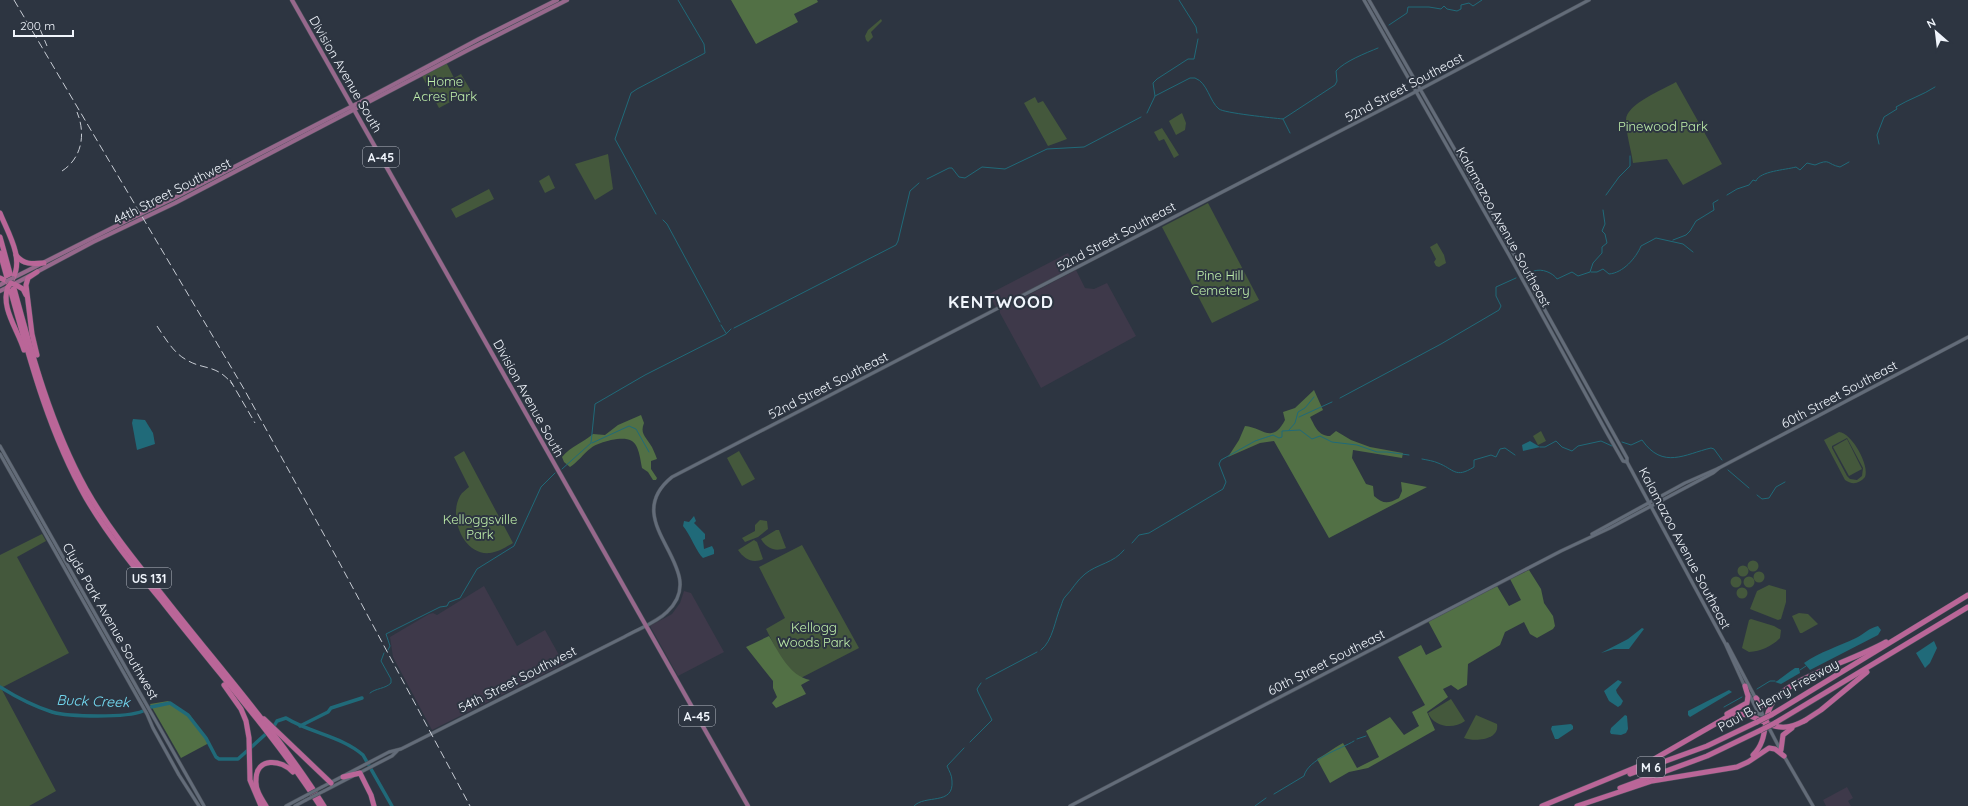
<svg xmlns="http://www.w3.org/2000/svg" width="1968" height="806" viewBox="0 0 1968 806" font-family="Quicksand,sans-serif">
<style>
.commercial{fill:#3e394a}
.green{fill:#44583c;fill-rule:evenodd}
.forest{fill:#527045}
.water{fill:#206a79}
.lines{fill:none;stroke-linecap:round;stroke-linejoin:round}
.stream{stroke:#206a79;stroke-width:1}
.river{stroke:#206a79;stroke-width:3.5}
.secondary-casing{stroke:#4a515a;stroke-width:4}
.primary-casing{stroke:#4a515a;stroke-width:5}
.motorway-casing{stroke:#4a515a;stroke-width:6}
.secondary{stroke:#636c79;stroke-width:3}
.primary{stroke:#97688c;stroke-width:4}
.motorway{stroke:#ba6698;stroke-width:5}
.rail{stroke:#c7ccd4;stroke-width:1;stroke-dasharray:8 4;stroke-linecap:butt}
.secondary-bridge-casing{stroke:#4a515a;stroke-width:4;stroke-linecap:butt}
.primary-bridge-casing{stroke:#4a515a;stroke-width:5;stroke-linecap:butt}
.motorway-bridge-casing{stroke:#4a515a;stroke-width:6;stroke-linecap:butt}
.secondary-bridge{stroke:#636c79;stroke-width:3}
.primary-bridge{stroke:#97688c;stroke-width:4}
.motorway-bridge{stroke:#ba6698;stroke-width:5}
.labels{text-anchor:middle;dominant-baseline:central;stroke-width:4;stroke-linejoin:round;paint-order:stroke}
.shield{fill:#2d3541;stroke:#b6bbc4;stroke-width:1}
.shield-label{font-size:12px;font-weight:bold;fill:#f0f5fc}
.street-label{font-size:13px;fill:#f0f5fc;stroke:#2d3541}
.park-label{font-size:13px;fill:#c0f0ab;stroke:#2d3541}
.water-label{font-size:14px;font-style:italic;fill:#76e1f9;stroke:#2d3541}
.district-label{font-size:17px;font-weight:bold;letter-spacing:1px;fill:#f0f5fc;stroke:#2d3541}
</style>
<rect width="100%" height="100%" fill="#2d3541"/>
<g class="commercial">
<polygon points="1068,253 1075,266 996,308 989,294"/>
<polygon points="1076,270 1085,288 1094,289 1107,283 1136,336 1041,388 1000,313 1000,310"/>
<polygon points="484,586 517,646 545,630 564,664 432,730 393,657 390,637 429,614 433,613 437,615"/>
<polygon points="684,591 691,593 724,652 678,676 650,626 672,614 680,603"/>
<polygon points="1847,787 1853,798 1848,801 1851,806 1826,806 1823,800"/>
</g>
<g class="green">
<polygon points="881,19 882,21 871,32 873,37 868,42 866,40 865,36 868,30"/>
<polygon points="446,62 454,78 461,74 471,91 439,108 422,76"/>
<path d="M 1676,82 L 1722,164 L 1683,185 L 1667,159 L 1633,163 C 1631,149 1626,134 1626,120 C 1626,104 1664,89 1676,82 Z"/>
<polygon points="1035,97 1038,103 1043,101 1067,139 1048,146 1024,103"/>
<polygon points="1182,113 1186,123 1185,130 1176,135 1169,121"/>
<polygon points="1162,128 1179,155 1174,158 1164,139 1159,141 1154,132"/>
<polygon points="608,154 613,189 595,200 575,164"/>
<polygon points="549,175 555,188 545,193 539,181"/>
<polygon points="489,189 494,199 456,218 451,209"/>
<polygon points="1208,203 1259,300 1212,323 1162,227"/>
<polygon points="1437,243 1444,255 1446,263 1439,267 1436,266 1434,262 1436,259 1430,247"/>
<polygon points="1541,431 1546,441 1538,445 1533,436"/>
<path d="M 1839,432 C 1852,433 1870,466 1865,477 C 1859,484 1852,485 1845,480 L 1824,440 ZM 1847,438 L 1863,468 L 1862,476 L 1857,480 L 1850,479 L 1847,476 L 1832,448 L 1832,446 Z"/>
<polygon points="1847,439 1862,469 1849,476 1833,447"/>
<path d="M 464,451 L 513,543 C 506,547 498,552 490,553 C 464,556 448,517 460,496 C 462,492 466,490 469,487 L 454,457 Z"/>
<polygon points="739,451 755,479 742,486 727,458"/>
<polygon points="760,520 767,521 768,529 758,537 745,542 742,538 755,531 755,525"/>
<path d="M 776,530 L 779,530 L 786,548 C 775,552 767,549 761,539 Z"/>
<polygon points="42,534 46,541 17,557 69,653 1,688 56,791 29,806 0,806 0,555"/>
<path d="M 754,540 L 757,542 L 763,559 C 753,564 744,559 738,550 Z"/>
<polygon points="802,545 859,648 793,682 766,629 785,618 759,567"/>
<circle cx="1753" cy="566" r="5.5"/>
<circle cx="1743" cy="571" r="5.5"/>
<circle cx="1759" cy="577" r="5.5"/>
<circle cx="1736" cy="582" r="5.5"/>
<circle cx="1749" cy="582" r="5.5"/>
<polygon points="1769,585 1786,590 1786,602 1781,619 1778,620 1750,609 1757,591"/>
<circle cx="1742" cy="593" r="5.5"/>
<polygon points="1799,613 1808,614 1818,624 1802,633 1800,633 1792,616"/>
<path d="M 1751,619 L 1774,626 L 1781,630 L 1780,638 C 1771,647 1761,651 1749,652 L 1742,648 L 1749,620 Z"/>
<path d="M 1451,699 L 1465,721 C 1453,730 1434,727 1428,713 Z"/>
<path d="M 1476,715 L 1497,724 C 1500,740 1475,742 1464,738 Z"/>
</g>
<g class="forest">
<polygon points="731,0 817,0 818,2 794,14 798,22 756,44"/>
<path d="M 1314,390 L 1323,410 L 1310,417 C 1315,426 1318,436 1330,436 L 1336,431 L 1351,440 L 1370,447 L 1403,453 L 1402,458 L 1353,450 L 1352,458 L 1366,484 L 1373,486 L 1374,496 C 1383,504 1388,504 1399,498 L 1402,491 L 1401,482 L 1427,487 L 1329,538 L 1274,441 L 1260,443 L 1228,457 L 1239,440 L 1245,426 C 1262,427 1272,445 1285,420 L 1283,412 L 1295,408 Z"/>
<path d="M 641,415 L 644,423 C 640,433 645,436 650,444 C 653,448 655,454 657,459 L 651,461 L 651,469 L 657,478 L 656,480 L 653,480 L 648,472 L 642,468 C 638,444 636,435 611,440 C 604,442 596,444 591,448 C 583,454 578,462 570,467 L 564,462 L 562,457 C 571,446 583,443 593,434 L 605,435 L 618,425 Z"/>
<path d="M 1529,570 L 1541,589 L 1544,603 L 1553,616 L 1555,626 L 1553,629 L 1537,638 L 1530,634 L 1524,622 L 1505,632 L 1500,645 L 1468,664 L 1467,685 L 1458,690 L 1451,685 L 1443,689 L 1448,697 L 1427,712 L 1435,730 L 1368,768 L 1349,772 L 1330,783 L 1317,759 C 1327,754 1333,748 1343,743 L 1357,768 L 1379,757 L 1366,731 L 1390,717 L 1404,735 L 1419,726 L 1412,712 L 1425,705 L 1398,657 L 1421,645 L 1426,655 L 1442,647 L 1428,621 L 1497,586 L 1509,606 L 1521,600 L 1510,579 Z"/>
<path d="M 769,636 C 779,652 789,676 810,680 L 801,685 L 806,694 L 776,708 L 772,703 L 777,697 L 773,688 L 773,681 L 746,647 Z"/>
<polygon points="168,701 190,715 209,743 181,758 150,704"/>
</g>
<g class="water">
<polygon points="133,419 145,420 153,433 155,444 137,450 132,423"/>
<polygon points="1530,441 1540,447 1523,451 1522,445"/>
<path d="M 694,516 L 696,521 L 694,523 L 705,534 L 705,539 L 703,540 L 704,549 L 712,546 L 714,550 L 714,554 L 703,558 C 697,553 690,534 683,526 L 684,521 L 689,522 Z"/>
<path d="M 1878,626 L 1881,630 L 1878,635 L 1810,670 L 1804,663 C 1820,652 1839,646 1856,638 C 1864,634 1869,628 1878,626 Z"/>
<polygon points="1642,628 1644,629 1629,649 1614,649 1601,653 1628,639"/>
<polygon points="1934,641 1937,648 1930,663 1925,668 1916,653"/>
<path d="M 1795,668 L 1799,668 L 1800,673 L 1781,684 L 1775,682 C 1781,679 1787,673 1795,668 Z"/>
<polygon points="1618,680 1622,682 1616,690 1617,693 1623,701 1621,705 1618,707 1609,701 1604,691"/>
<polygon points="1729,690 1732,692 1690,717 1688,715 1688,711"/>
<polygon points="1625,715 1627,716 1628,729 1626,733 1621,735 1611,734 1610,732 1611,728"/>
<polygon points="1571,724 1573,726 1573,729 1558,739 1555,739 1551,729 1552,726"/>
</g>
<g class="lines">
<g class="stream">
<polyline points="1179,0 1196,27 1197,33"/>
<polyline points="1389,25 1407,13 1408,7 1429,7 1441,9 1444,6 1447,9 1457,11 1461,9 1461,5 1469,3 1473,6 1482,0"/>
<path d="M 1155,96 L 1190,78 L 1195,78 C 1208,83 1209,101 1219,109 C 1224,113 1273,118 1283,119 L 1335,85 L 1337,81 L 1336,71 C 1345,61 1366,53 1378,48"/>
<polyline points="1147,113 1155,96 1153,83 1157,79 1188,59 1194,59 1198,39"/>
<polyline points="1283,119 1290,133"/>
<path d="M 1879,144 L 1877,135 L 1884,117 L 1897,109 L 1896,107 C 1909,99 1923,95 1935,87"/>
<polyline points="927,179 949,168 952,168 959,177 965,178 982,167 1005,169 1047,149 1084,147 1141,117"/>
<polyline points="1606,195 1619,177 1630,166 1630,156"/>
<path d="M 1727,195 L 1737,189 L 1749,185 L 1753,180 L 1756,181 C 1760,171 1785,170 1796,167 L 1800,170 L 1807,163 L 1815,165 C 1831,158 1826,164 1840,167 L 1849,162"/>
<polyline points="656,214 615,139 631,93 637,89 705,53 704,44 678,0"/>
<polyline points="663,220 667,224 720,322"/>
<polyline points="1673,240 1686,235 1690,231 1696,221 1714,210 1713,203 1718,200"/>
<path d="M 1534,271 C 1542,268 1553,273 1557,279 L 1572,272 L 1578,276 L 1590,272 L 1593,263 L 1602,253 L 1602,247 L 1607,243 L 1605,234 L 1602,231 L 1605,224 L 1603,210"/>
<path d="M 1591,272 L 1597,272 L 1603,269 L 1609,274 C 1623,273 1636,258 1641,246 L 1656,238 L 1683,244 L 1693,252"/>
<polyline points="721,325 726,333"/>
<polyline points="734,328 896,245 898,241 910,191 919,183"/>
<polyline points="1340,398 1441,344 1499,310 1501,306 1496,296 1496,287 1516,278"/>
<polyline points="1299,417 1332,402"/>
<polyline points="1289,430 1295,423 1298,412 1305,408 1314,397"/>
<path d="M 1622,442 L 1631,445 L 1642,440 C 1663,470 1685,454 1711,448 L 1714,449 L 1722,460"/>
<polyline points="592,443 629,426 636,429 649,452"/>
<polyline points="1540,447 1545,447 1556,441 1562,447 1572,451 1578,446 1601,441 1612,446"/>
<path d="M 1422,459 C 1427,460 1434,461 1438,463 C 1454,469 1455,479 1474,467 L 1474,460 L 1491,455 L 1496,457 L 1500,449 L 1505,448 L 1515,455"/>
<polyline points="562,469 591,443 595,404 645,375 726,334 731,329"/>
<polyline points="1728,470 1749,488"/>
<polyline points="1757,495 1762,499 1769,498 1776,487 1785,482"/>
<polyline points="1132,543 1139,535 1149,533 1223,489 1226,482 1219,464 1221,460 1255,441 1273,435 1279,438 1282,437 1282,431 1300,430 1312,439 1320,436 1332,442 1357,445 1377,452 1387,452 1409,455"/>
<polyline points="388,650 390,646 386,634 440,607 447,606 449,602 460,598 477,569 514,546 541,487 555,473"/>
<path d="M 1041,650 C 1053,641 1055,619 1061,606 C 1062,603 1063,599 1065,597 C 1072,590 1077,580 1085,574 C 1097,564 1114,563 1124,550"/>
<polyline points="1800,670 1806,666"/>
<polyline points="986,679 1037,652"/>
<polyline points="1757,689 1770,681 1775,681"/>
<path d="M 370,693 C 376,688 385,689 391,683 L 391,679 L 381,661 L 384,653"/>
<polyline points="1724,707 1742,697"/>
<polyline points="1357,739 1366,736"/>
<polyline points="970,742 992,720 978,692 977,689 981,683"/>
<path d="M 1274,794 L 1304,776 C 1308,759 1341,749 1354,741"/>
<path d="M 914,806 C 925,794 954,806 952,781 C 952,775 949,771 947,766 L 964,748"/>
<polyline points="1255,806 1266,798"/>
</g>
<g class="river">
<path d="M 0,687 C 16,697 33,706 52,712 C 69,717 127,718 143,711"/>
<polyline points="151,707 170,703 188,715 206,738 216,757 219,759 238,759 268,732"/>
<polyline points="300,726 328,712 331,708 362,698"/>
<path d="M 273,728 L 277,721 L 286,718 C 310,733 341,736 363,755 L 392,806"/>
</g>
<defs>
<g id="secondary">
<polyline points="1364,0 1509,255 1607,433 1623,461 1627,462"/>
<polyline points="1369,0 1490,211 1627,458 1627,462 1725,643 1745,687"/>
<polyline points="0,446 204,806"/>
<polyline points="0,454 147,714 153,728 179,775 199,806"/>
<polyline points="1592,534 1685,483 1719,468 1968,337"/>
<polyline points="1727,644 1756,699"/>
<polyline points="1749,694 1759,714 1762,715"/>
<polyline points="1759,704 1763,716"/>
<polyline points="1768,726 1780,749"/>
<polyline points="1784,756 1813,806"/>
<polyline points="359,773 392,756 397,751"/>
<path d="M 322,787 L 389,752 L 401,749 L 624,637 C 638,629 656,623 667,612 C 714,568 615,523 672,477 L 1400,100 L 1589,0"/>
<polyline points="324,791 353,776"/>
<polyline points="286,806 303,797"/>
<polyline points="295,806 306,800"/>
<polyline points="1070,806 1561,551 1610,528 1713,473 1719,468"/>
</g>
<g id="primary">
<polyline points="292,0 748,806"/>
<polyline points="13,278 130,219 172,199 372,96 479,39 557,0"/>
<polyline points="14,284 93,242 175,203 468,50 567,0"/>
<polyline points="0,285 7,281"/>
<polyline points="0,291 8,287"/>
</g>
<g id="motorway">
<path d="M 0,213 C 8,233 24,258 13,278"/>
<path d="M 0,237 C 24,322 43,411 86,489 C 108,528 136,562 164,597 C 218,666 277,732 324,806"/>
<path d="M 0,253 C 24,336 43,422 86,498 C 107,534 134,567 161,600 C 214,668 273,733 320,806"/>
<path d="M 16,255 C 23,265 33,264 44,263"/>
<polyline points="0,278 7,281"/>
<polyline points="14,284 23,289 26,295"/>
<path d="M 8,287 C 0,307 18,330 24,350"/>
<polyline points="37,355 32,334 26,285 28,278 37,272"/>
<polyline points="224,685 241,709 246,721 249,738 250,780 261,806"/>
<path d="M 1756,698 L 1762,705 C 1767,704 1788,687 1796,683 C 1825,667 1857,658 1886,642"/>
<polyline points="1727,714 1747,703 1748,696 1745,686"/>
<polyline points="1771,715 1968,595"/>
<polyline points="264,719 331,783"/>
<polyline points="1804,721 1821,710 1867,672"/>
<polyline points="1775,723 1968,607"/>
<polyline points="1781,750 1783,735 1792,728"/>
<path d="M 1753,755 C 1770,739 1761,716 1775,699"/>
<polyline points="1630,774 1707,746 1757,722"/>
<polyline points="343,777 360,773 371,795 374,806"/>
<polyline points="1620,788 1707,756 1761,730"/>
<path d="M 266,806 C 261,798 255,789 256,780 C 256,757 281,759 293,772"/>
<path d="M 1542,806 L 1649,762 L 1729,716 C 1753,708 1764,729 1786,727 C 1793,727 1800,723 1806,720"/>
<polyline points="1577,806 1652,781 1737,767 1748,762 1769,748 1775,749 1784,756"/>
</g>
</defs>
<use href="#secondary" class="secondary-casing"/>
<use href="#primary" class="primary-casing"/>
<use href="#motorway" class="motorway-casing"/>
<use href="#secondary" class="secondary"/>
<use href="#primary" class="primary"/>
<use href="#motorway" class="motorway"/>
<g class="rail">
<polyline points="14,0 244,389 339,562 470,806"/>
<polyline points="40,29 47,46"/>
<path d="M 62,171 C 82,158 86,134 77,112"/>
<path d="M 157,326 C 165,338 173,352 185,359 C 204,371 216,363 233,385"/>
<polyline points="230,380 255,423"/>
</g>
<defs>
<g id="secondary-bridge">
<polyline points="303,797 322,787"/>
<polyline points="306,800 324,791"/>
</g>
<polyline id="primary-bridge" points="7,281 13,278"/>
<g id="motorway-bridge">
<polyline points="8,287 11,283 14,284"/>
<polyline points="1757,722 1771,715"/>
<polyline points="1761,730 1775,723"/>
</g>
</defs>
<use href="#secondary-bridge" class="secondary-bridge-casing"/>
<use href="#primary-bridge" class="primary-bridge-casing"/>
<use href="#motorway-bridge" class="motorway-bridge-casing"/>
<use href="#secondary-bridge" class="secondary-bridge"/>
<use href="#primary-bridge" class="primary-bridge"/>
<use href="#motorway-bridge" class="motorway-bridge"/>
</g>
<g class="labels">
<g class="shield">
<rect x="363" y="147" width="36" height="20" rx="3"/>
<rect x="127" y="568" width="44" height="20" rx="3"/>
<rect x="679" y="706" width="36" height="20" rx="3"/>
<rect x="1637" y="757" width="28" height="20" rx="3"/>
</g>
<g class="shield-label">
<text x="381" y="157">A-45</text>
<text x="149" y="578">US 131</text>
<text x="697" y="716">A-45</text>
<text x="1651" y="767">M 6</text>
</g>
<g class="street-label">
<text transform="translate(346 74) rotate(60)">Division Avenue South</text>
<text transform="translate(1404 87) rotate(-28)">52nd Street Southeast</text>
<text transform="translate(172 191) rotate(-27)">44th Street Southwest</text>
<text transform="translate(1504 227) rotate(61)">Kalamazoo Avenue Southeast</text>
<text transform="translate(1116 236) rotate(-28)">52nd Street Southeast</text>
<text transform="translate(828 385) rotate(-27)">52nd Street Southeast</text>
<text transform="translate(1839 394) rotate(-28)">60th Street Southeast</text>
<text transform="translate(529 398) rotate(61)">Division Avenue South</text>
<text transform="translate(1685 548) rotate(62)">Kalamazoo Avenue Southeast</text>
<text transform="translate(111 621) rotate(60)">Clyde Park Avenue Southwest</text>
<text transform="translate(1326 662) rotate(-27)">60th Street Southeast</text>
<text transform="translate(517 679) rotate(-27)">54th Street Southwest</text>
<text transform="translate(1778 695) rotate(-29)">Paul B. Henry Freeway</text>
</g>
<g class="park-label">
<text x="445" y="81">Home<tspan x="445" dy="15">Acres Park</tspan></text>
<text x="1663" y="126">Pinewood Park</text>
<text x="1220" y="275">Pine Hill<tspan x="1220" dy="15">Cemetery</tspan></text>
<text x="480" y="519">Kelloggsville<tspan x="480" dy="15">Park</tspan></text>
<text x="814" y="627">Kellogg<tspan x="814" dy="15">Woods Park</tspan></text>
</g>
<g class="water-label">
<text transform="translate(93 701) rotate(2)">Buck Creek</text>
</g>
<g class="district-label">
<text x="1001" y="301">KENTWOOD</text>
</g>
</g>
<g transform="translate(1936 32) rotate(332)" stroke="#2d3541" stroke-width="3" paint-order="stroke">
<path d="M0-3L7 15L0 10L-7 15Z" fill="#f0f5fc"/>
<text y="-6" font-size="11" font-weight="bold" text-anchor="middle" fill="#f0f5fc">N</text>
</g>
<path d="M14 30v6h59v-6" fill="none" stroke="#f0f5fc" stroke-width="2"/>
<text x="20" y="30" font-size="12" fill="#f0f5fc" stroke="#2d3541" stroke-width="3" paint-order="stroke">200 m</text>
</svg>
